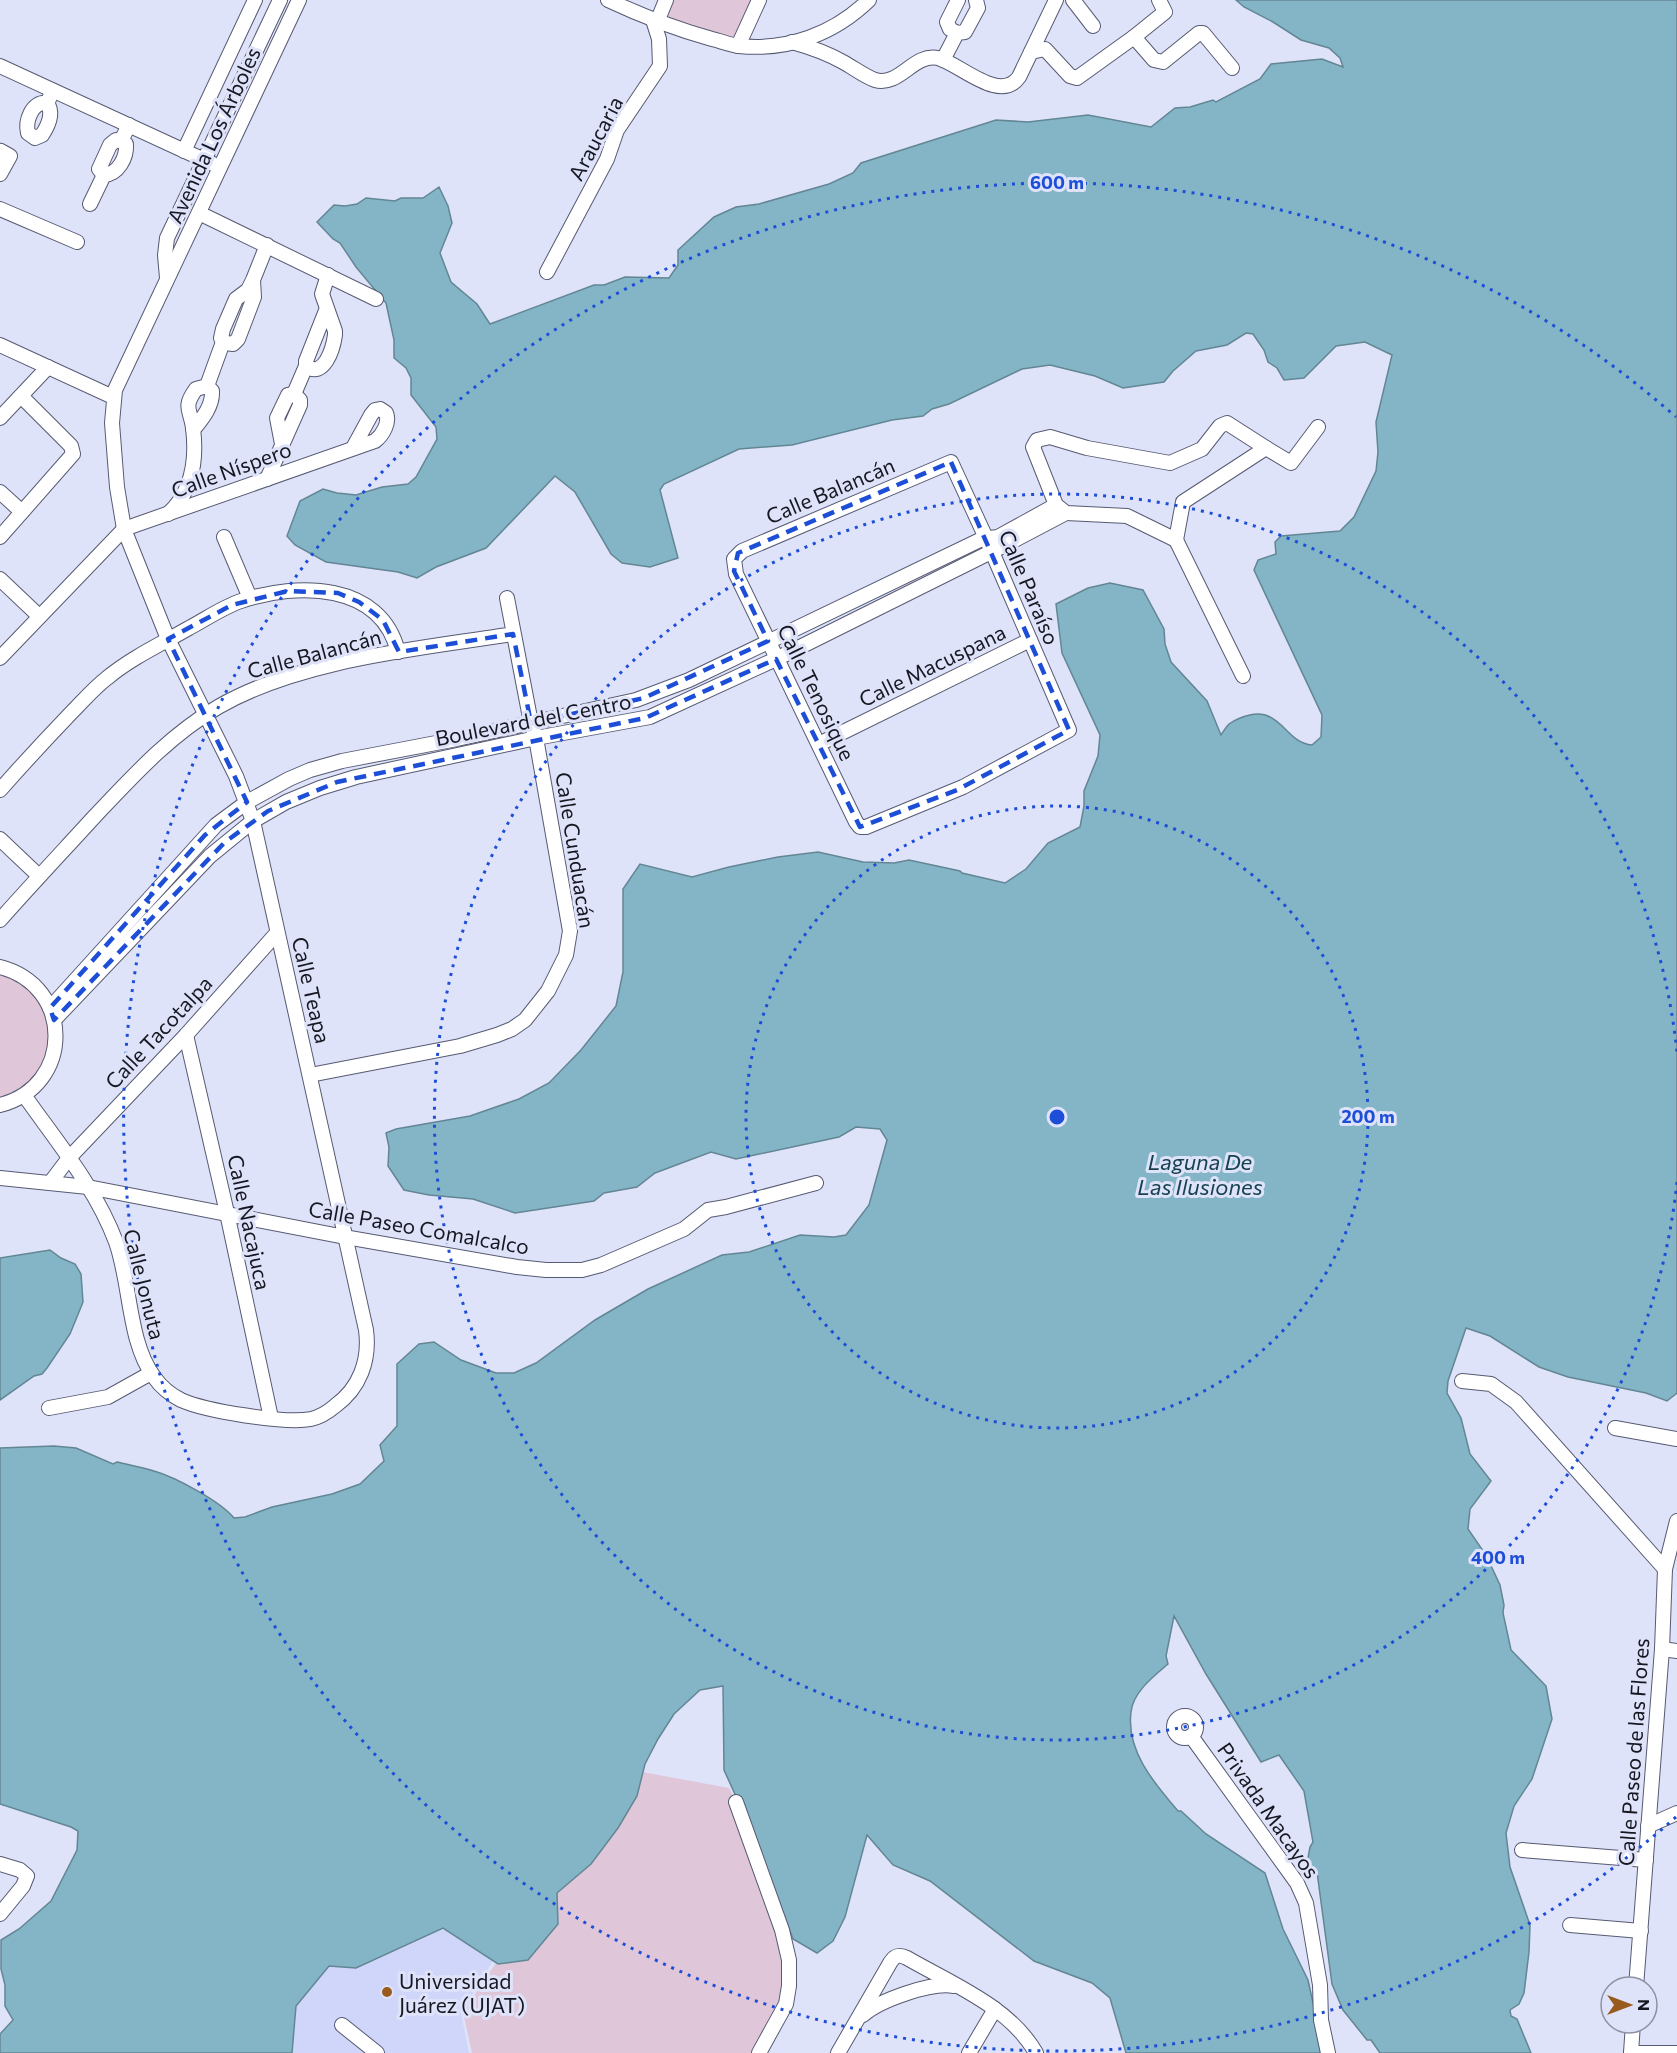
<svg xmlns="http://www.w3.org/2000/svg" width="1677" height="2053" viewBox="0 0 1677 2053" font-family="Commissioner,sans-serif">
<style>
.built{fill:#d0d6fa}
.green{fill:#e0c6d9}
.water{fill:#84b5c6;stroke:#638694;stroke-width:1.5}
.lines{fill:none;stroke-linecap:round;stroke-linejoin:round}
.minor-casing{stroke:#565a72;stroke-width:16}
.minor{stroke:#fff;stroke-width:14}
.marked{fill:none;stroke:#1d4ed8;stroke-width:4.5;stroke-dasharray:12 8;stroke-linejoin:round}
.ring{fill:none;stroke:#1d4ed8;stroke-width:3;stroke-dasharray:3 6}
.poi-dot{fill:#985b1d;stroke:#dfe3fa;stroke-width:2}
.labels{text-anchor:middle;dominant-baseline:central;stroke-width:6;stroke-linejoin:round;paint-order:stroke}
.street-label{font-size:21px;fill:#161721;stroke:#dfe3fa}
.poi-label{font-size:21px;fill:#161721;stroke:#dfe3fa;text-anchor:start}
.water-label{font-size:22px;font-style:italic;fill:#16424f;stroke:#dfe3fa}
.centre{fill:#1d4ed8;stroke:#dfe3fa;stroke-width:3}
.ring-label{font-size:18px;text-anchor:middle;font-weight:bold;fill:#1d4ed8;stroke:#dfe3fa;stroke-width:6;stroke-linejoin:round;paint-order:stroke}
</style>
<rect width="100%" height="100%" fill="#dfe3fa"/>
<polygon class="built" points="435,1921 501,1948 461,2013 469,2053 278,2053 294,2001 316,1964"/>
<g class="green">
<polygon points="666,0 757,0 736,44 657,22"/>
<polygon points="0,967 8,969 52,1011 48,1069 0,1105"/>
<polygon points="637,1771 729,1788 736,1802 790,1977 759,2053 472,2053 463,2012 506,1948"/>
</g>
<g class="water">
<path d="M 1236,0 L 1677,0 L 1677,1393 L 1667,1401 L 1646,1393 L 1568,1377 L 1539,1367 L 1490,1336 L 1466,1328 L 1448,1381 L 1447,1393 L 1461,1418 L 1470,1454 L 1491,1481 L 1470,1509 L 1468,1529 L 1486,1555 L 1500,1585 L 1504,1605 L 1503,1613 L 1511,1650 L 1546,1686 L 1552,1719 L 1532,1779 L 1514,1806 L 1506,1833 L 1510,1867 L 1530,1925 L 1529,1952 L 1524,1993 L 1519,2004 L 1510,2010 L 1511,2016 L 1517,2019 L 1531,2053 L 1380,2053 L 1371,2040 L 1367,2040 L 1343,2010 L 1332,1984 L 1317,1872 L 1307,1863 L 1310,1847 L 1313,1842 L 1304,1791 L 1279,1755 L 1261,1762 L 1206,1674 L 1174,1616 L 1166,1656 L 1168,1664 C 1154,1676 1133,1692 1131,1712 C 1126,1751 1154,1783 1178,1811 L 1181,1811 L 1206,1834 L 1265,1873 L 1283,1929 L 1308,1980 L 1324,2053 L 1126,2053 L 1110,1998 L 1092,1983 L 1034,1961 L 930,1881 L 893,1865 L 867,1835 L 845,1917 L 833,1941 L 817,1953 L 793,1939 L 753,1834 L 724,1770 L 723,1686 L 700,1690 L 674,1714 L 658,1739 L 645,1764 L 637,1796 L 618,1828 L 591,1864 L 557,1893 L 558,1924 L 528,1960 L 498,1964 L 443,1928 L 356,1968 L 329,1966 L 296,2006 L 292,2053 L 0,2053 L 0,2034 L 13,2020 L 5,2006 L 5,1985 L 1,1969 L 1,1940 L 19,1929 L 51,1901 L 77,1850 L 78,1831 L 71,1827 L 0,1804 L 0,1448 L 54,1446 L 76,1448 L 113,1464 L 117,1462 C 129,1465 142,1467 154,1471 C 175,1477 220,1501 234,1518 L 245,1517 L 272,1507 L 332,1494 L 360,1484 L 384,1461 L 380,1445 L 397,1426 L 397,1364 L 419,1344 L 434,1342 L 461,1360 L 496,1373 L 514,1373 L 536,1363 L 595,1320 L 648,1289 L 722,1255 L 749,1252 L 800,1235 L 834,1237 L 846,1235 L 869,1205 L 887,1140 L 880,1129 L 856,1127 L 839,1137 L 736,1159 L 711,1152 L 655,1173 L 637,1187 L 604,1193 L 594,1201 L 515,1213 L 473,1199 L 429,1195 L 404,1190 L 388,1166 L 389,1147 L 386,1133 L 396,1129 L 470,1116 L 519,1099 L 549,1083 L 581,1050 L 616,1006 L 623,972 L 623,889 L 640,864 L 692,877 L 729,867 L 778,857 L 818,852 L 863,862 L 894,863 L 909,860 L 960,871 L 962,873 L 1005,883 L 1026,869 L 1048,843 L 1080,827 L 1084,806 L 1084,791 L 1098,756 L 1100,735 L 1062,653 L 1056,604 L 1088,588 L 1110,583 L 1143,590 L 1164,629 L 1165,644 L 1171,662 L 1207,701 L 1221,735 C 1223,732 1226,727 1229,724 C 1239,717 1258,710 1270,717 C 1286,725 1292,743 1312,745 L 1321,737 L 1322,715 L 1254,570 L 1258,560 L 1276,554 L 1275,542 L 1281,536 L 1340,531 L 1354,517 L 1376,471 L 1378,452 L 1376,422 L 1392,355 L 1365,342 L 1336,346 L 1304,378 L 1284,380 L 1277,368 L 1268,362 L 1264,350 L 1253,334 L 1246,333 L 1227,345 L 1196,351 L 1173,371 L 1164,382 L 1123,388 L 1095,376 L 1050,365 L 1022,369 L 949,404 L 932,409 L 923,416 L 892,420 L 792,445 L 739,449 L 664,484 L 660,490 L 678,558 L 650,567 L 622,563 L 611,554 L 575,492 L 555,476 L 486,548 L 436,567 L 417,578 L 398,572 L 326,562 L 295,545 L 287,536 L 300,501 L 323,489 L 337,493 L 356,495 L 382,487 L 408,484 L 416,477 L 437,439 L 436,427 L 411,395 L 411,378 L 406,368 L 394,358 L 394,340 L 386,303 L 356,267 L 340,243 L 333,239 L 317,222 L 334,205 L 345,206 L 357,204 L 366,198 L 395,201 L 401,198 L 423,198 L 439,187 L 448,206 L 452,223 L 440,253 L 451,282 L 477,304 L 490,324 L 594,285 L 604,285 L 625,277 L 669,278 L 678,265 L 678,250 L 714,217 L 736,207 L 759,204 L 829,184 L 853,173 L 861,163 L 996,120 L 1028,122 L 1088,115 L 1151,127 L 1175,108 L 1190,107 L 1213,100 L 1216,102 L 1260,79 L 1271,64 L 1322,59 L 1343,67 L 1340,58 L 1329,48 L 1301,40 L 1273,22 L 1244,7 Z"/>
<polygon points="50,1250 61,1258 75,1264 81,1274 83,1302 81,1307 70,1334 47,1368 42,1374 34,1376 0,1400 0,1258"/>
</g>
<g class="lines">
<defs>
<g id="minor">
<path d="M 608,0 C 642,16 676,29 712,39 C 721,41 730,45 739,46 C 788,51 834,34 869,0"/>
<polyline points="1073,0 1093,26"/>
<polyline points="1159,0 1165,12 1134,37 1154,60 1163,62 1199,33 1203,33 1232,68"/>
<polyline points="657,22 666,0"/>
<polyline points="957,33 950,29 947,22 958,0"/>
<path d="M 792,42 C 810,47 827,53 843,62 C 854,68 864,76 875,80 C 900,87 913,53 938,58 C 960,64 1000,104 1019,77 L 1056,0"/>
<polyline points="738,46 759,0"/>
<polyline points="1031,52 1045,49 1070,76 1077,78 1134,37"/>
<polyline points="943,60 957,33 965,32 978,8 976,0"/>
<polyline points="0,66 213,164"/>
<path d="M 47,103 C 32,101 25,121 28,133 L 35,138 L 42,135 C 48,126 54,113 47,103 L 53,91"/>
<polyline points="184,151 255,0"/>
<polyline points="0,152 1,151 10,156 0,174"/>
<polyline points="104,175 99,169 110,145 116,140 121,141"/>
<path d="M 90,204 L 104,175 C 118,174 127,158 126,144 L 121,141 L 129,125"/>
<polyline points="0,209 77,242"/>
<polyline points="199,213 376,299"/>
<polyline points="547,272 607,159 617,130 660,66 659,39 653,20"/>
<polyline points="167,278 165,255 167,238 280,0"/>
<polyline points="253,280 254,297 238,339 233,344 226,343 221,338 223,329 236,299 248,290 253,280 267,245"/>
<path d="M 327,308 L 306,361 L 306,366 C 324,379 333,349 335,335 L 335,331 L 322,294 L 328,275"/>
<polyline points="0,345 113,397"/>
<polyline points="207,386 223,342"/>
<polyline points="294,394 306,366"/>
<polyline points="0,418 48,367"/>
<polygon points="1227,423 1266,448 1183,502 1176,540 1127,516 1066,513 1056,505 1033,447 1037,440 1050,437 1087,448 1170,463 1202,449 1220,426"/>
<polyline points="1266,448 1291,463 1318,427"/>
<polygon points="951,462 986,538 1069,730 963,787 866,827 860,827 856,822 736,574 734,559 742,551"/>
<polyline points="267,479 300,405 300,400 294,394 288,395 277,418 282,444"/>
<polyline points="0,492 22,512"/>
<path d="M 168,514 C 193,491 197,460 193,428 C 191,410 182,408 196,389 L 207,386 L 212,391 C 213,406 202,419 193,430"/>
<polyline points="0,537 73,454 71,446 21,396"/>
<polyline points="224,537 250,598"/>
<polyline points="1176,540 1243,676"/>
<polyline points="0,579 39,616"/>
<path d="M 0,658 L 124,529 L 375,441 C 383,435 390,422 386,413 L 380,409 L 375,410 L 371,415 L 353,448"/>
<polyline points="819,744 1030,640"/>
<path d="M 0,790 C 23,764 47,738 71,713 C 83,701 94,688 107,678 C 131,658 161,644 189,628 C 206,619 223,607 241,601 C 297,582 381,582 398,652"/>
<polyline points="0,839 39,876"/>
<path d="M 0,920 C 31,885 63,851 95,816 C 133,776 170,735 218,707 C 301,659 419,649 513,634"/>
<path d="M 0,967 C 74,986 74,1086 0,1105"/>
<polyline points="50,1008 216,825 247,802 289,779 310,770 342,761 457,739 636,700 689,680 982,539 998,537 1056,505"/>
<polyline points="54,1020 210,856 253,821 286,802 320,788 356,777 536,738 650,717 776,659 1009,543 1066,513"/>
<polyline points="186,1035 227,1213 271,1418"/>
<polyline points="310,1075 460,1046 497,1035 512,1029 525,1020 548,991 566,955 570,931 536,738 531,723 507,598"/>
<path d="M 24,1095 C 57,1142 96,1188 116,1242 C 131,1284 128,1342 154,1377 C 161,1387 171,1395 181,1400 C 205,1411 286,1424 311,1419 C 320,1417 328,1412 335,1406 C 360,1388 370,1360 366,1330 L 253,821 L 236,776 L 168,639 L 124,529 L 117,487 L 112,423 L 115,390 L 299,0"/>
<polyline points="0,1178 88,1187 345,1237 517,1267 546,1270 582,1270 601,1265 684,1229 708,1210 726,1207 816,1183"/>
<polyline points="50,1183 69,1158 186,1035 276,934"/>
<polyline points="1462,1381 1491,1384 1516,1402 1665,1569"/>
<polyline points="49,1408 108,1397 151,1373"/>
<polyline points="1615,1428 1677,1439"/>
<polyline points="1662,1649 1677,1651"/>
<circle cx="1185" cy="1727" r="11"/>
<polyline points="1191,1736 1297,1883 1306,1903 1320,1985 1321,2020 1328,2053"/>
<polyline points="736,1802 782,1930 789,1960 789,1986 786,2004 759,2053"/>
<polyline points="1648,1826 1677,1813"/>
<polyline points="1522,1850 1646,1860"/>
<polyline points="0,1864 20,1870 27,1876 23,1886 0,1914"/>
<polyline points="1570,1925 1641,1931"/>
<polyline points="1636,1987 1662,1649 1665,1569 1677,1521"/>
<path d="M 863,2015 C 880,2000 931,1982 954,1986"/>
<polyline points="342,2025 377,2053"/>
<path d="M 838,2053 L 890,1963 C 895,1955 899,1954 907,1958 C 952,1984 1010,2007 1036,2053"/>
<polyline points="969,2053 995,2009"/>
<polyline points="1631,2053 1677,2053"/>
<polyline points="1631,2053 1633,2023"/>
</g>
</defs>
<use href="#minor" class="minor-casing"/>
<use href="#minor" class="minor"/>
</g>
<path class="marked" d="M 951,462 L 1069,730 L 957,790 L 860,827 L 776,659 L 645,718 L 337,782 L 268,811 L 225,842 L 54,1020 L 50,1008 L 205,835 L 247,802 L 168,639 L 232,605 L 288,591 L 338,593 L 359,602 L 383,620 L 399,652 L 513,634 L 531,723 L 644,698 L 768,641 L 734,571 L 738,553 Z"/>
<g class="ring">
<circle cx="1057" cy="1117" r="311"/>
<path d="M1677 1182A623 623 0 1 1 1677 1052"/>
<path d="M1676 1817A934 934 0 1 1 1676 417"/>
</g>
<circle class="poi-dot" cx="387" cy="1992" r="6"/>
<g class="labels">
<g class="street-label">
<text transform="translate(213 135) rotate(-65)">Avenida Los Árboles</text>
<text transform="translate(595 138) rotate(-62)">Araucaria</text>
<text transform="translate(231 469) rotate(-20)">Calle Níspero</text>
<text transform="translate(830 490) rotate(-23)">Calle Balancán</text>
<text transform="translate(1030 587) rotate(67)">Calle Paraíso</text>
<text transform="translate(314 653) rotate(-15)">Calle Balancán</text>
<text transform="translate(932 665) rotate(-26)">Calle Macuspana</text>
<text transform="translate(817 692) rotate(64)">Calle Tenosique</text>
<text transform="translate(533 719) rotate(-11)">Boulevard del Centro</text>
<text transform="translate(576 850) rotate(81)">Calle Cunduacán</text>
<text transform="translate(312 990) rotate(77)">Calle Teapa</text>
<text transform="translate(158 1032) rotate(-47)">Calle Tacotalpa</text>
<text transform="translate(250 1222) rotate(78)">Calle Nacajuca</text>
<text transform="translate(419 1227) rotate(10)">Calle Paseo Comalcalco</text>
<text transform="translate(145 1284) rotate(76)">Calle Jonuta</text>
<text transform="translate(1633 1752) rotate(-86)">Calle Paseo de las Flores</text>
<text transform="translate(1269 1810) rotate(55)">Privada Macayos</text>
</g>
<g class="poi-label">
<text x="399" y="1980">Universidad<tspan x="399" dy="24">Juárez (UJAT)</tspan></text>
</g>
<g class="water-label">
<text x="1200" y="1161">Laguna De<tspan x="1200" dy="25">Las Ilusiones</tspan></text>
</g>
</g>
<circle cx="1057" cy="1117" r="9" class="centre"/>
<g class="ring-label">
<text x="1057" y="189">600 m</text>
<text x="1368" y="1123">200 m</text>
<text x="1498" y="1564">400 m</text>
</g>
<g transform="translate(1629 2005) rotate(90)"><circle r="28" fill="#dfe3fa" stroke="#8f91a3" stroke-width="1.5"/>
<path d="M0-4.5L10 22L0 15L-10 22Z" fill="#985b1d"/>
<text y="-9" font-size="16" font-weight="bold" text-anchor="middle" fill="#161721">N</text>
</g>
</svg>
